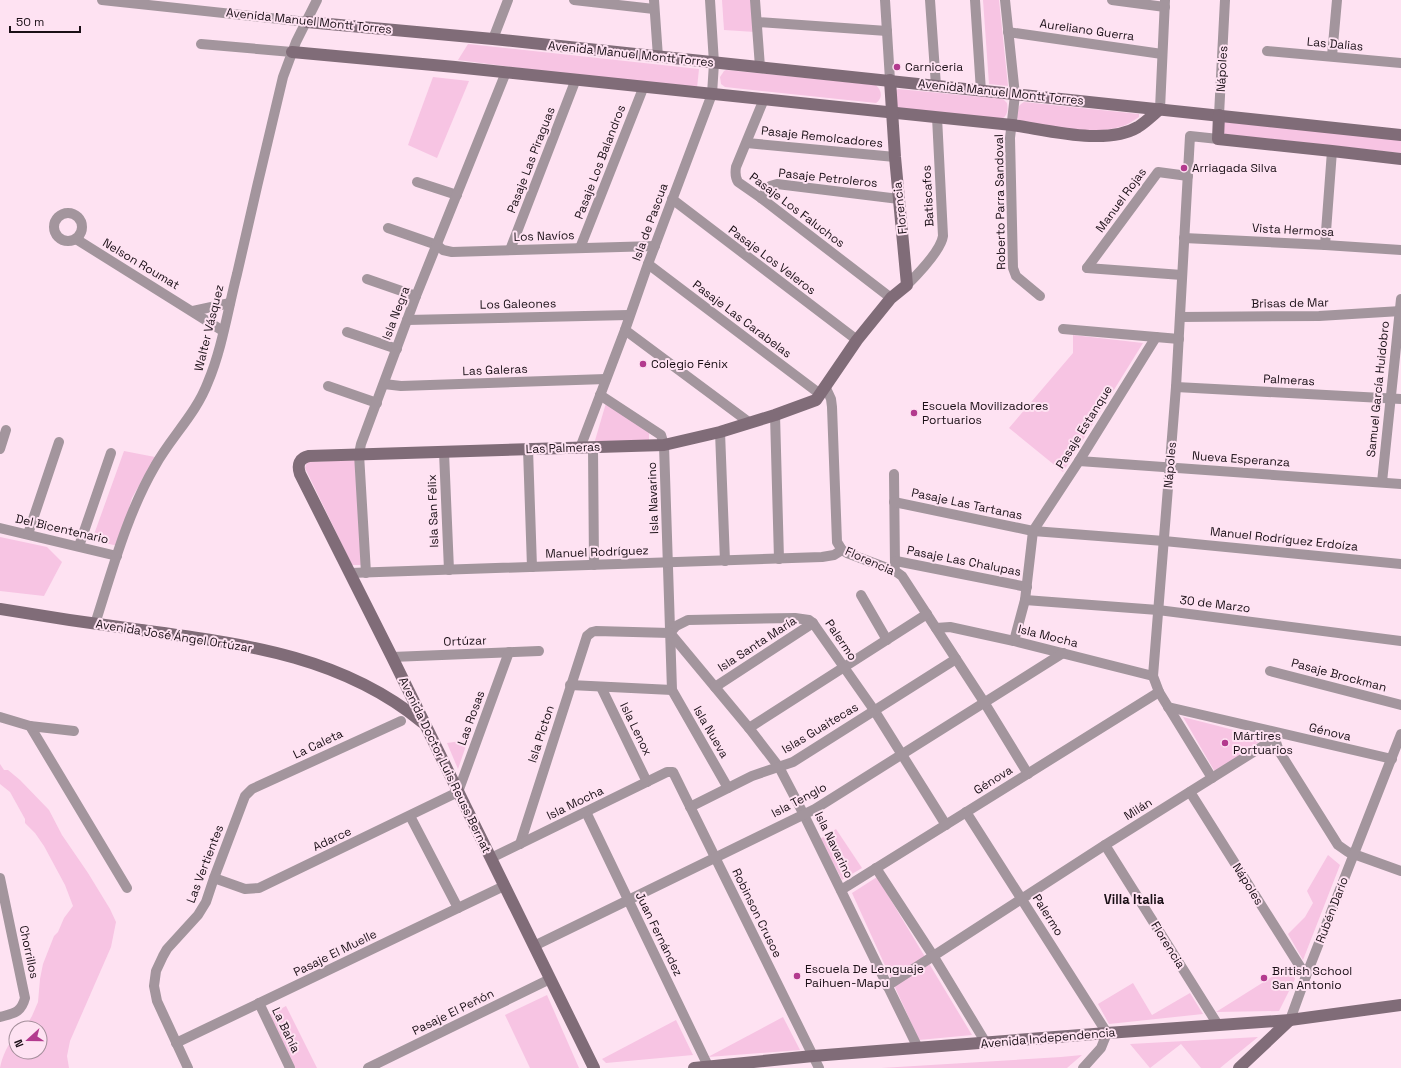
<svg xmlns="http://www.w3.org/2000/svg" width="1401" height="1068" viewBox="0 0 1401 1068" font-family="'Space Grotesk',sans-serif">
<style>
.green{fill:#f7c4e3}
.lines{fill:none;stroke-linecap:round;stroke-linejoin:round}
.street{stroke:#a3959d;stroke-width:10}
.secondary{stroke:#806c78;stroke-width:12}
.poi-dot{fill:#b33a8e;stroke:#fee2f2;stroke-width:1.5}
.labels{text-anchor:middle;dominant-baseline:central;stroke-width:4;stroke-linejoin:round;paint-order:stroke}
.street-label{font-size:12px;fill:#1a0f16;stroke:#fee2f2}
.poi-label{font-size:12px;fill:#1a0f16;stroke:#fee2f2;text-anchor:start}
.neighbourhood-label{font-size:13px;font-weight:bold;fill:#1a0f16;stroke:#fee2f2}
</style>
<rect width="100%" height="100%" fill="#fee2f2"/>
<g class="green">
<polygon points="722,0 752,0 755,32 724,30"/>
<polygon points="983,0 999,0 1008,86 989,84"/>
<polygon points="468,44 699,69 697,88 582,76 458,60"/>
<path d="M 726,70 L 876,85 C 882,91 883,98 876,103 L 725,87 L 721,84 L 720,77 L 724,71 Z"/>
<polygon points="433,77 469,81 437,158 408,145"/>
<path d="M 898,89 L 1003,99 L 1007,103 C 1008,110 1008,115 1001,120 L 898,109 L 894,92 Z"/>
<path d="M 1024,102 L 1139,114 L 1139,117 C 1134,120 1129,124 1123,126 C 1094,136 1055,127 1025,123 L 1020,121 L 1017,118 C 1017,110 1017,106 1024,102 Z"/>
<polygon points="1223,122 1401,138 1401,153 1223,134"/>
<polygon points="1073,335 1143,343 1063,472 1009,428 1073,353"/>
<polygon points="606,403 649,432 649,443 594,444"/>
<polygon points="124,451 155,457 132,498 118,546 92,540"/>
<polygon points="357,460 363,565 352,565 305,468 307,462"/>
<polygon points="0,537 47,547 62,562 44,596 0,591"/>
<polygon points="1183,717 1265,738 1215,772"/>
<polygon points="468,740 458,769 447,743"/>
<path d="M 0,764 L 4,770 L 8,770 L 20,780 L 49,810 L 62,835 L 88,873 L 110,909 L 116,922 L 111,947 L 70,1041 L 67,1056 L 69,1068 L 0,1068 C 2,1057 8,1043 16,1036 L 16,1052 L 40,1052 L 40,1028 L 25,1028 L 32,1016 L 38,1002 L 40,979 L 43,964 L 54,936 L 58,932 L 64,918 L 73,906 L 65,885 L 44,846 L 35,833 L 25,823 L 25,819 L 10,792 L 0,784 Z"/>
<polygon points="836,829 862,868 842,880 820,839"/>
<polygon points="1328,855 1340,865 1303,960 1288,934 1305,917 1313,903 1307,891"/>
<polygon points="877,877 972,1035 919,1040 852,893"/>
<polygon points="1289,966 1295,979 1279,1011 1216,1012"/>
<polygon points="1133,983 1152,1015 1190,993 1203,1014 1109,1024 1098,1004"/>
<polygon points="547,995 579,1068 530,1068 505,1015"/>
<polygon points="286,1006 317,1068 295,1068 269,1015"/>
<polygon points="783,1017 800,1050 708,1057"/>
<polygon points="676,1020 693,1055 606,1063 602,1059"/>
<polygon points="1258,1037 1220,1068 1201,1068 1181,1044 1150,1068 1130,1044"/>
<polygon points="1082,1055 1067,1068 881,1068 1061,1057"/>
</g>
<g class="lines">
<g class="street">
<polyline points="102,0 307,22"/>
<polyline points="574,0 654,9"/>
<polyline points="654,0 658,57"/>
<polyline points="755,0 760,67"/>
<polyline points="885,0 890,80"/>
<polyline points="930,0 936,86"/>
<polyline points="975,0 981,91"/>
<polyline points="1005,0 1015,95 1010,138 1013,268 1016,276 1040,296"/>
<polyline points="1112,0 1165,7"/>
<polyline points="757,22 887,31"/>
<polyline points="1008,32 1162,54"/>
<polyline points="493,39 508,0"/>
<polyline points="201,44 292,52"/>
<polyline points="1267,51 1401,63"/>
<polyline points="1332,56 1337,0"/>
<path d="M 764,99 L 736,167 C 735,173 735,177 738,182 L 761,198 L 891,298"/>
<polyline points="1160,109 1165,0"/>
<polyline points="1219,115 1225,0"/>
<polyline points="747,143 895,157"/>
<polyline points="417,182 457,195"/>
<polyline points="761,198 770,186 777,184 899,199"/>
<polyline points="672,199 857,340"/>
<circle cx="68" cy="227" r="14"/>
<polyline points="388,228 437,245 443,250 452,252 655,246"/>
<polyline points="1184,238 1325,245 1401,250"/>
<polyline points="76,239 223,331"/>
<polyline points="1325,245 1332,151"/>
<polyline points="580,248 644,86"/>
<polyline points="510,250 576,79"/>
<polyline points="648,264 820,394"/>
<polyline points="1087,268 1158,172 1188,176"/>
<polyline points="1087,268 1182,275"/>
<polyline points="367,279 416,296"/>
<path d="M 907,285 C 917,275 941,250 943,236 L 937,117"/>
<polyline points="193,311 230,303"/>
<polyline points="1180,317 1319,316 1401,311"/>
<polyline points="407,320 629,315"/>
<polyline points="1063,329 1179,339"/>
<polyline points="625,330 750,423"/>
<polyline points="347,332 397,349"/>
<polyline points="384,384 401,386 606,379"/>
<polyline points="328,386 377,403"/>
<polyline points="825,386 831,399 832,407 837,542 842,550 847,553 895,571 902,576 984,702 1028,774"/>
<polyline points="1176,387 1401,399"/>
<polyline points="600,395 661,435 664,445 672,690 728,788"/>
<polyline points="775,415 779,559"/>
<polyline points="720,432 725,561"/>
<polyline points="580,448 625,330 648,264 712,94 714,63 710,0"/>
<polyline points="593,448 594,565"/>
<polyline points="0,449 6,430"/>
<polyline points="528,449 532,567"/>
<polyline points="444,452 449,570"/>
<polyline points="1079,461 1401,484"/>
<polyline points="894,474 895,566"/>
<polyline points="1382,482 1401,299"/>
<polyline points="894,502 1033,531 1164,541 1401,564"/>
<polyline points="0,528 117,556"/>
<polyline points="28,534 59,442"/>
<polyline points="79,546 111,453"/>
<polyline points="896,561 1027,587"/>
<polyline points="350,573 822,557 834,555 842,550"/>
<polyline points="366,573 359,454 361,444 416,296 506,72"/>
<polyline points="861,595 887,640"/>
<polyline points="1025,600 1158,610 1401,641"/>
<path d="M 95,624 C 112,571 127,514 155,466 C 171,437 196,414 208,382 C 222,349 228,309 237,274 C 252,208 267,143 283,77 L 296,42 L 317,0"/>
<polyline points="936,628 950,627 1014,641 1153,676"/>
<polyline points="670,633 749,728 779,767 803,813 918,1048"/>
<polyline points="670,633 676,626 688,620 795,618 809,620 813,623 874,710 946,825"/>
<polyline points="1014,641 1025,600 1033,531 1079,461 1156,337"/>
<polyline points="392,657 539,651"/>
<polyline points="1270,671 1401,705"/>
<polyline points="570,685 672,690"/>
<polyline points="601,687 647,782"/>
<polyline points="715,687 813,623"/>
<polyline points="1168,707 1392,759"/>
<polyline points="0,717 30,726 127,888"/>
<polyline points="30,726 74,731"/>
<polyline points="749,728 927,614"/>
<polyline points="1276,733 1276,742 1279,751 1338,845 1348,852 1401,871"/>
<polyline points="1212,778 1159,692 1153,676 1176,387 1190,136 1218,139"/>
<polyline points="1190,792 1306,976"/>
<polyline points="690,807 752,776 793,762 956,659"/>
<polyline points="586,812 709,1068"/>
<polyline points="966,812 1107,1033 1101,1048 1083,1068"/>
<polyline points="410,816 458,908"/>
<polyline points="520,844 587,636 592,632 596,631 670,633"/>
<polyline points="1105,845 1218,1025"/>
<polyline points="491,858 667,772 673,772 819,1068"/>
<polyline points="876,868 934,957 986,1043"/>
<path d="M 0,878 L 25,998 C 21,1013 14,1013 0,1017"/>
<polyline points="214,878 245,889 259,888 458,792 509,652"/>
<polyline points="841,890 1159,692"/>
<polyline points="534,946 815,809 1063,653"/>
<polyline points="887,986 1105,845 1263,746 1276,733"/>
<polyline points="259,1003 290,1068"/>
<polyline points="1290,1020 1306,976 1401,734"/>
<polyline points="176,1043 504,886"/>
<polyline points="188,1068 157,1001 154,986 156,971 163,956 167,949 198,915 206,902 214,878 245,796 252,789 401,721"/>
<polyline points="368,1068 550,979"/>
</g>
<g class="secondary">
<polyline points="307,22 493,39 1401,135"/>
<path d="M 292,52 L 455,67 L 1012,125 C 1048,130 1106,146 1138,127 C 1146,122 1153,115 1160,109"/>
<polyline points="1219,115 1218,139 1332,151 1401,159"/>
<path d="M 0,609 C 47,617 94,624 141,630 C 242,644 340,655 422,722"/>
<path d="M 594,1068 L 392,657 L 300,474 C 297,465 299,458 309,456 L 664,445 L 720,432 L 775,415 L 816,400 L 857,340 L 891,298 L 907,285 L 895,157 L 890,80"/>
<polyline points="694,1068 813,1056 1107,1033 1290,1020 1401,1005"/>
<polyline points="1239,1068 1290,1020"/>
</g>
</g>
<g class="poi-dot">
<circle cx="897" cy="67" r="4"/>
<circle cx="1184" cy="168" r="4"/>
<circle cx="643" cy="364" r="4"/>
<circle cx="914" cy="413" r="4"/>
<circle cx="1225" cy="743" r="4"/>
<circle cx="797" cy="976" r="4"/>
<circle cx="1264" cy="978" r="4"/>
</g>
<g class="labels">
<g class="street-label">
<text transform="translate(309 21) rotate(6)">Avenida Manuel Montt Torres</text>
<text transform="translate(1087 30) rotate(8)">Aureliano Guerra</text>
<text transform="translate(1335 44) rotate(5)">Las Dalias</text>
<text transform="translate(631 54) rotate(6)">Avenida Manuel Montt Torres</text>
<text transform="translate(1222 69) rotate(-87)">Nápoles</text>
<text transform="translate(1001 92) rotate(6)">Avenida Manuel Montt Torres</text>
<text transform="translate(822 137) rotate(6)">Pasaje Remolcadores</text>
<text transform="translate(531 160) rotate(-69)">Pasaje Las Piraguas</text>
<text transform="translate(600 162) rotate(-69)">Pasaje Los Balandros</text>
<text transform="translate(828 178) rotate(6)">Pasaje Petroleros</text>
<text transform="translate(928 196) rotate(-93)">Batiscafos</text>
<text transform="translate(1121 200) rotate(-54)">Manuel Rojas</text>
<text transform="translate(1000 202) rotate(-91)">Roberto Parra Sandoval</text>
<text transform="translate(900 208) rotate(-96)">Florencia</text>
<text transform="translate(797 210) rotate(37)">Pasaje Los Faluchos</text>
<text transform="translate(650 222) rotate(-70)">Isla de Pascua</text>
<text transform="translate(1293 230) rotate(3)">Vista Hermosa</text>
<text transform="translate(544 236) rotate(-2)">Los Navíos</text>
<text transform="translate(772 260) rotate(37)">Pasaje Los Veleros</text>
<text transform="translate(141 264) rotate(31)">Nelson Roumat</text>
<text transform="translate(1290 303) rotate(-1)">Brisas de Mar</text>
<text transform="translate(518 304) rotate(-1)">Los Galeones</text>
<text transform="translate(396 313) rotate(-69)">Isla Negra</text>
<text transform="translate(742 319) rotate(37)">Pasaje Las Carabelas</text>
<text transform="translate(209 328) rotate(-76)">Walter Vásquez</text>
<text transform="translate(495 370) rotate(-2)">Las Galeras</text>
<text transform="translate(1289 380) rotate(3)">Palmeras</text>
<text transform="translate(1378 389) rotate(-84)">Samuel García Huidobro</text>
<text transform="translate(1084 427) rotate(-58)">Pasaje Estanque</text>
<text transform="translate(563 448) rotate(-2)">Las Palmeras</text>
<text transform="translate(1241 459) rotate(4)">Nueva Esperanza</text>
<text transform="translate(1170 465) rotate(-85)">Nápoles</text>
<text transform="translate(653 498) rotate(-92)">Isla Navarino</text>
<text transform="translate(967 504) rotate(12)">Pasaje Las Tartanas</text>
<text transform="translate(433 511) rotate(-92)">Isla San Félix</text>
<text transform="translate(62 529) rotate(13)">Del Bicentenario</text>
<text transform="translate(1284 539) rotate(6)">Manuel Rodríguez Erdoíza</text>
<text transform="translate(597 552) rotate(-2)">Manuel Rodríguez</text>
<text transform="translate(870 561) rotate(24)">Florencia</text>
<text transform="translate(964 561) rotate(11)">Pasaje Las Chalupas</text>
<text transform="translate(1215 604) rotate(7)">30 de Marzo</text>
<text transform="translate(174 636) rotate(9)">Avenida José Ángel Ortúzar</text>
<text transform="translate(1048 636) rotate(14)">Isla Mocha</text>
<text transform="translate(841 640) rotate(56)">Palermo</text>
<text transform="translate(465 641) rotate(-2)">Ortúzar</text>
<text transform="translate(757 644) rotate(-33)">Isla Santa María</text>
<text transform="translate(1339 675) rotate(15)">Pasaje Brockman</text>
<text transform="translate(471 718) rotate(-70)">Las Rosas</text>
<text transform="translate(820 728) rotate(-31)">Islas Guaitecas</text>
<text transform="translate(636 729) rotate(64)">Isla Lenox</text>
<text transform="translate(711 732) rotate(60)">Isla Nueva</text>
<text transform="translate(1330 732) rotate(13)">Génova</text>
<text transform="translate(541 734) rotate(-72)">Isla Picton</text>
<text transform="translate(318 744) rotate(-25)">La Caleta</text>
<text transform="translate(445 765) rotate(64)">Avenida Doctor Luis Reuss Bernat</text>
<text transform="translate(993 780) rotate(-32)">Génova</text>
<text transform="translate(799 800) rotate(-28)">Isla Tenglo</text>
<text transform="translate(575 803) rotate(-26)">Isla Mocha</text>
<text transform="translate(1138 809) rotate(-32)">Milán</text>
<text transform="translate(332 839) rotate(-25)">Adarce</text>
<text transform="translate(834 845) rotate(64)">Isla Navarino</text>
<text transform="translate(205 864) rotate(-69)">Las Vertientes</text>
<text transform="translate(1248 884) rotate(58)">Nápoles</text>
<text transform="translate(1332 910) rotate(-69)">Rubén Darío</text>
<text transform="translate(757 913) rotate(64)">Robinson Crusoe</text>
<text transform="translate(1048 915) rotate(58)">Palermo</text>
<text transform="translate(659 934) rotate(64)">Juan Fernández</text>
<text transform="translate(1168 945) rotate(58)">Florencia</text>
<text transform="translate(29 952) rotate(78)">Chorrillos</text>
<text transform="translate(335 953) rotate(-26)">Pasaje El Muelle</text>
<text transform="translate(453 1012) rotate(-26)">Pasaje El Peñón</text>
<text transform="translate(286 1030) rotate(64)">La Bahía</text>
<text transform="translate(1048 1038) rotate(-5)">Avenida Independencia</text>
</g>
<g class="poi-label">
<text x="905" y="67">Carniceria</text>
<text x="1192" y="168">Arriagada Silva</text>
<text x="651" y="364">Colegio Fénix</text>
<text x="922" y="406">Escuela Movilizadores<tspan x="922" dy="14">Portuarios</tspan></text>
<text x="1233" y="736">Mártires<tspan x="1233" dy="14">Portuarios</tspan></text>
<text x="805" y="969">Escuela De Lenguaje<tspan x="805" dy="14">Paihuen-Mapu</tspan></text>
<text x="1272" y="971">British School<tspan x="1272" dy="14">San Antonio</tspan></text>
</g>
<g class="neighbourhood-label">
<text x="1134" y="899">Villa Italia</text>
</g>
</g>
<g transform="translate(28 1040) rotate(249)"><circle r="19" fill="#fee2f2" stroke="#a38e9a"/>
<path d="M0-3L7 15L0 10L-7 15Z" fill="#b33a8e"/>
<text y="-6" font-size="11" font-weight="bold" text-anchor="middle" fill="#1a0f16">N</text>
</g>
<path d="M10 26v6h70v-6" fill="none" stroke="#1a0f16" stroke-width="2"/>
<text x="16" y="26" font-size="12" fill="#1a0f16" stroke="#fee2f2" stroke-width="3" paint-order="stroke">50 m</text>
</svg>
